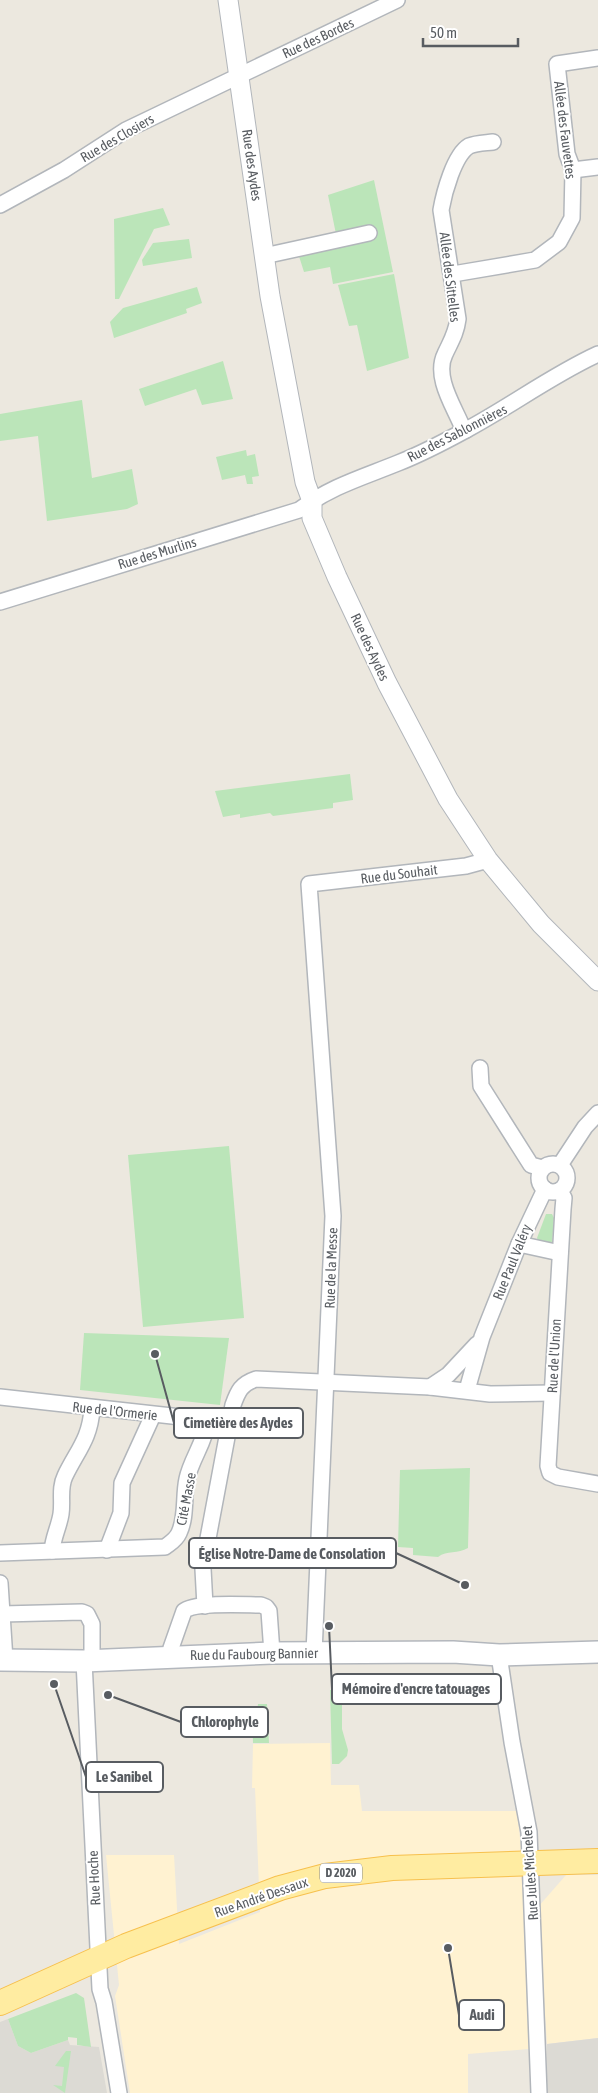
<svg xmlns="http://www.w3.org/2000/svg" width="598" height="2093" viewBox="0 0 598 2093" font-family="'Asap Condensed',sans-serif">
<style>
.commercial{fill:#fff2d1}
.industrial{fill:#dcdad4}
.green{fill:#bbe5b9}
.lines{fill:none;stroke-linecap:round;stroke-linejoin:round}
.minor-casing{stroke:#b2b6bb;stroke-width:18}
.tertiary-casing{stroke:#b2b6bb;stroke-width:21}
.secondary-casing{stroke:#b3b7bd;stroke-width:24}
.primary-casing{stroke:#f7c04d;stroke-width:26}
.minor{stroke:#fff;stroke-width:15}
.tertiary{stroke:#fff;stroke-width:19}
.secondary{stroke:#fff;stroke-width:21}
.primary{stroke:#ffeca1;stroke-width:24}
.labels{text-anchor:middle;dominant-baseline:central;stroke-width:4;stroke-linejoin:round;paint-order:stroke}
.shield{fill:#fff;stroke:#8a8d90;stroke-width:1}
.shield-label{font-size:12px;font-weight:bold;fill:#585c61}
.street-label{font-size:14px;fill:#585c61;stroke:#fff}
.leader{fill:none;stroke:#585c61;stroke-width:2}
.callout-dot{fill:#585c61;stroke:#fff;stroke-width:2}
.callout{fill:#fff;stroke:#585c61;stroke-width:2}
.callout-label{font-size:15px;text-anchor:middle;font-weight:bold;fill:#585c61}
</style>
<rect width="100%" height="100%" fill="#ece8df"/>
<g class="commercial">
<polygon points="330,1743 331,1785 359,1785 362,1811 517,1811 525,1884 529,2049 468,2054 468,2093 130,2093 115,1996 119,1985 106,1855 174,1855 179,1944 260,1912 255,1788 252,1788 253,1744"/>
<polygon points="566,1875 598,1875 598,2038 547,2044 538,1907"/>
</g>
<g class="industrial">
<polygon points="8,2019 18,2046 31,2053 68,2040 70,2045 99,2047 107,2093 0,2093 0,2022"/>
<polygon points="598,2038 598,2093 546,2093 547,2044"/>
</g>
<g class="green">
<polygon points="374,180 393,272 333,284 330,267 304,272 298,253 336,234 328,195"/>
<polygon points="163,208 170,225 154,229 119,299 115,299 114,219"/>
<polygon points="189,239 192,258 143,266 142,260 153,243"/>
<polygon points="394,274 409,358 367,371 357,325 349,326 338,285"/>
<polygon points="197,287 202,303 186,309 187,313 114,338 110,322 123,308"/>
<polygon points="223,361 233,399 202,405 196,389 145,406 139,389"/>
<polygon points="82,400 92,478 132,469 138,504 127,509 47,521 38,436 0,441 0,414"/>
<polygon points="246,450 247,456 255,454 259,476 252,477 253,484 247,484 245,475 222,480 216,457"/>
<polygon points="350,774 353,800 333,803 333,808 273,816 270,813 240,818 240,814 223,817 215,791"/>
<polygon points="229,1146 244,1318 143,1327 128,1155"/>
<polygon points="546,1214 552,1214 554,1218 552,1244 539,1243 537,1238"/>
<polygon points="84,1333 229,1338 220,1405 80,1390"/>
<path d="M 470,1468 L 468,1548 C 458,1554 447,1550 438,1557 L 413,1555 L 413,1548 L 398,1547 L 400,1470 Z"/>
<polygon points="342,1689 342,1729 348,1750 347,1756 339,1764 332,1764 330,1690"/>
<polygon points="258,1704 267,1704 269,1743 253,1743 252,1712 257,1712"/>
<polygon points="76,1993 84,1998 91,2047 77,2045 77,2038 68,2037 68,2040 31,2053 18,2046 8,2019"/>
<polygon points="66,2051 71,2051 65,2093 53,2085 62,2086 64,2067 55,2066"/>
</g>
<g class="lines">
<defs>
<g id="minor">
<polyline points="573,170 598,167"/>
<polyline points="0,205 64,170 126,130 397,0"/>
<polyline points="264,256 369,233"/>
<polyline points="453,274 535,260 559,242 572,218 573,170 567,154 557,64 598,58"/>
<path d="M 466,430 L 461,424 C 453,405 434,376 445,354 C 451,341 456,334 458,319 L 441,210 C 444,193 454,155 469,146 C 476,143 485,143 493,142"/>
<path d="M 0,602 L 299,510 C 332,486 361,478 398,463 C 421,454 444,442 466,430 C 511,406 552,375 598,354"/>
<polyline points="480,1068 481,1086 531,1165 542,1168"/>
<circle cx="553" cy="1178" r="14"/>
<polyline points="560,1165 585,1127 598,1113"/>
<polyline points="560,1191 564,1198 563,1209 548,1466 550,1473 558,1477 598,1484"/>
<polyline points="519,1244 560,1253"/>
<polyline points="430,1387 448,1375 477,1344"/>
<polyline points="467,1390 482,1337 519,1244 545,1189"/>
<polyline points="0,1397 217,1421"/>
<polyline points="107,1550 121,1513 122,1483 153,1415"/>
<path d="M 52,1551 C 53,1537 59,1527 61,1514 C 63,1501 59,1488 65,1476 C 77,1451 90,1439 92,1409"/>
<path d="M 0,1553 L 165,1547 C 170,1543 176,1540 179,1533 C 187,1516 183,1497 187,1479 C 191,1459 205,1443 208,1420"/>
<polyline points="0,1583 5,1660"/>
<path d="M 205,1606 L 203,1569 L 206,1549 L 233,1405 C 238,1391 241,1384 256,1379 L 430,1387 L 490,1394 L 552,1393"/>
<polyline points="2,1614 82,1612 87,1614 92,1624 92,1660"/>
<polyline points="314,1653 333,1216 309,884 466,866 488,860"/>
<polyline points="499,1655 512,1742 529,1832 539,2093"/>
<path d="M 170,1656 L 171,1648 L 184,1611 C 194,1602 245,1605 261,1605 L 266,1607 L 269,1611 L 272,1653"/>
<polyline points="84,1661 100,1989 104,2002 119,2093"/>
</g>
<polyline id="tertiary" points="228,0 270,296 305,482 312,501 312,518 337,577 387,683 448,799 488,860 541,924 598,981"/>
<polyline id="secondary" points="0,1660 84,1661 272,1653 453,1652 499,1655 598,1652"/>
<polyline id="primary" points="0,2003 126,1946 280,1888 325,1876 392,1868 598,1861"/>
</defs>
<use href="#minor" class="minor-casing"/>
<use href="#tertiary" class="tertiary-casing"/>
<use href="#secondary" class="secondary-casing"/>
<use href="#primary" class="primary-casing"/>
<use href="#minor" class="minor"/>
<use href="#tertiary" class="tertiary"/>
<use href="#secondary" class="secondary"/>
<use href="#primary" class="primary"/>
</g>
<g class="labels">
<rect class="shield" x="320" y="1863.5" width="42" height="19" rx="4"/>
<g class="shield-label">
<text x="341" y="1873">D 2020</text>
</g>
<g class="street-label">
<text transform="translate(318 38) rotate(-25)">Rue des Bordes</text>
<text transform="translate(565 130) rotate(83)">Allée des Fauvettes</text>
<text transform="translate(117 138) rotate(-30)">Rue des Closiers</text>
<text transform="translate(252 165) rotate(82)">Rue des Aydes</text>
<text transform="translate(450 277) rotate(83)">Allée des Sittelles</text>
<text transform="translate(457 433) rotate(-27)">Rue des Sablonnières</text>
<text transform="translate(157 553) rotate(-17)">Rue des Murlins</text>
<text transform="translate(370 647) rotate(65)">Rue des Aydes</text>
<text transform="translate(399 874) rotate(-7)">Rue du Souhait</text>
<text transform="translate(512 1262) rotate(-68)">Rue Paul Valéry</text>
<text transform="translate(331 1268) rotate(-88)">Rue de la Messe</text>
<text transform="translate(554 1356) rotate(-87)">Rue de l'Union</text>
<text transform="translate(115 1411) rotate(6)">Rue de l'Ormerie</text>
<text transform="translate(186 1499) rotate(-79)">Cité Masse</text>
<text transform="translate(254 1654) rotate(-1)">Rue du Faubourg Bannier</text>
<text transform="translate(530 1873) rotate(-94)">Rue Jules Michelet</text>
<text transform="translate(94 1878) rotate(-93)">Rue Hoche</text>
<text transform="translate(261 1897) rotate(-19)">Rue André Dessaux</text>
</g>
</g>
<path class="leader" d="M155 1354L174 1423M465 1585L396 1553M329 1626L332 1689M108 1695L181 1722M54 1684L86 1777M448 1948L459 2015"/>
<g class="callout-dot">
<circle cx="155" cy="1354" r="5"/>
<circle cx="465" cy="1585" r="5"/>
<circle cx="329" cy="1626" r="5"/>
<circle cx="108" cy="1695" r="5"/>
<circle cx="54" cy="1684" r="5"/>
<circle cx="448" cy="1948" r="5"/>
</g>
<g class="callout">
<rect x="174" y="1408" width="129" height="30" rx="5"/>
<rect x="189" y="1538" width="207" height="30" rx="5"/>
<rect x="332" y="1674" width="169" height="30" rx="5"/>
<rect x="181" y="1707" width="87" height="30" rx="5"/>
<rect x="86" y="1762" width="77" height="30" rx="5"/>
<rect x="459" y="2000" width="45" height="30" rx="5"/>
</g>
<g class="callout-label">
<text x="238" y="1428">Cimetière des Aydes</text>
<text x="292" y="1559">Église Notre-Dame de Consolation</text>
<text x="416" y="1694">Mémoire d'encre tatouages</text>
<text x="225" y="1727">Chlorophyle</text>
<text x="124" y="1782">Le Sanibel</text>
<text x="482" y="2020">Audi</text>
</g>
<path d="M423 38v8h95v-8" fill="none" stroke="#585c61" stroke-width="2.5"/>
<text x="430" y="38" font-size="15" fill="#585c61" stroke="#ffffff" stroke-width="4" paint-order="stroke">50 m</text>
</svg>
